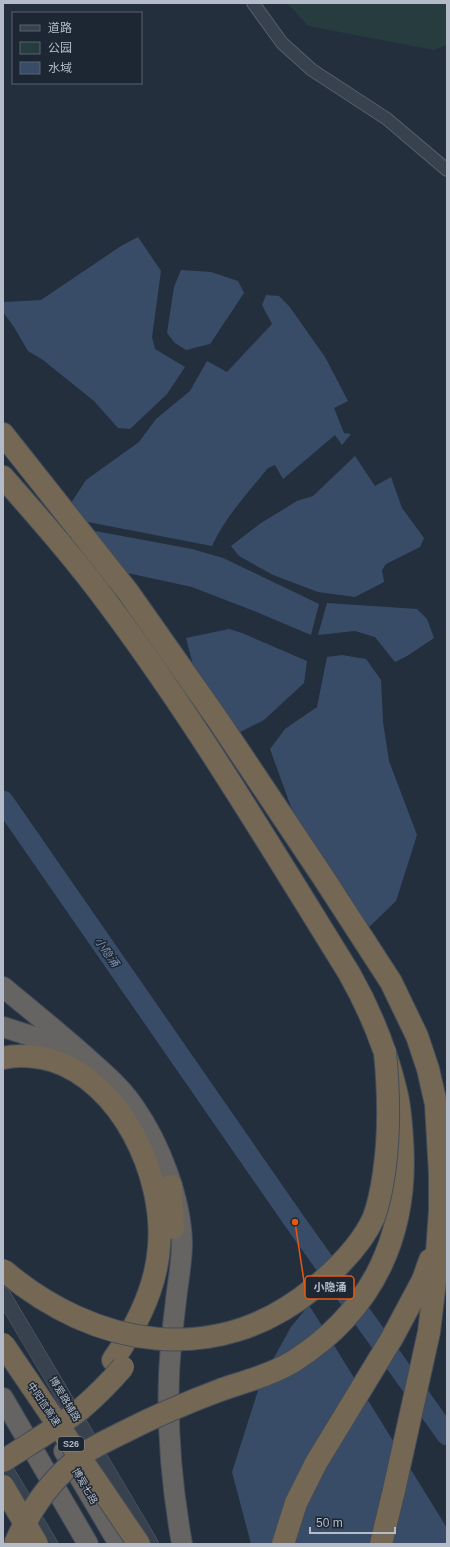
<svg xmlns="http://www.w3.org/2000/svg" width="450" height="1547" viewBox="0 0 450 1547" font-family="Arial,'Noto Sans SC',sans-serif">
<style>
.green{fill:#263c3f}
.water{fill:#394c67}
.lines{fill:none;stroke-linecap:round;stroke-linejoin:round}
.river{stroke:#394c67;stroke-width:21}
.minor-casing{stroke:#565f6c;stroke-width:14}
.tertiary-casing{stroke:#565f6c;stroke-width:16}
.trunk-casing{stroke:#434c59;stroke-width:22}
.motorway-casing{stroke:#434c59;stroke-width:24}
.minor{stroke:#38414e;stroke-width:12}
.tertiary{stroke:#38414e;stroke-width:15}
.trunk{stroke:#656462;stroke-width:20}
.motorway{stroke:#746855;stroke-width:22}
.motorway-bridge-casing{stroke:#434c59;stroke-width:24;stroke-linecap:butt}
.motorway-bridge{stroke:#746855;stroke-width:22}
.labels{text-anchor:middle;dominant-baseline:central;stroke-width:3;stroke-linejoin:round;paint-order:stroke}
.shield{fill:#1d2633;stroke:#878f9c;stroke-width:1}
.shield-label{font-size:9px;font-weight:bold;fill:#b4bcc9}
.street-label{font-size:10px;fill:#b4bcc9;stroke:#1d2633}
.water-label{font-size:11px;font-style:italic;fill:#7c92b1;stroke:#1d2633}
.leader{fill:none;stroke:#e8590c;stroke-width:1.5}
.callout-dot{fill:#e8590c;stroke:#1d2633;stroke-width:1.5}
.callout{fill:#1d2633;stroke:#e8590c;stroke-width:1.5}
.callout-label{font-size:11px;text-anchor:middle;font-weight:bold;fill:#b4bcc9}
</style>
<rect width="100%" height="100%" fill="#242f3e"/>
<polygon class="green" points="287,3 447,3 447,45 434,50 308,26"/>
<g class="water">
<polygon points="138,237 161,271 152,337 155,349 185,367 167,394 130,429 118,428 94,401 43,360 28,351 14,327 3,312 3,303 5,302 41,300 121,246"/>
<polygon points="181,270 211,272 238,281 244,293 210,344 186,350 175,343 167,333 174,287"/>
<path d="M 266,295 L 279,296 L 289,306 L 325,357 L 348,401 L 334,408 L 344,433 L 351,434 L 342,445 L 335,435 L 283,479 L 275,465 L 268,468 C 248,493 225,517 212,546 L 62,517 L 86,480 L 139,442 L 156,419 L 190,391 L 207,361 L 227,372 L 272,324 L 262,305 Z"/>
<polygon points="355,456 375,486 391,477 402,508 424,538 420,547 386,564 382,570 384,582 355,597 318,592 273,575 239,556 231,546 261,523 297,501 313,496"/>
<polygon points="63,525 192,549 223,558 319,604 311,635 259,613 192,587 63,559 52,551"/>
<polygon points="327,603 417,609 427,619 434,638 407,656 395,662 375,637 355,631 318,635"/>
<polygon points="229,629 242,633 307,661 304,683 264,720 214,745 186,638"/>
<polygon points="342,655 366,659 381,680 383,722 389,761 417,835 396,901 367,929 307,851 270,749 285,729 317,707 327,657"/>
<polygon points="309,1305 447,1528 447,1544 251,1544 232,1472 261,1381 291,1327"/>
</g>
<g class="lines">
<polyline class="river" points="3,801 295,1222 447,1435"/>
<defs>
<polyline id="minor" points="253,3 282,43 312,70 387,119 447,170"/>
<g id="tertiary">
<polyline points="3,1295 151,1544"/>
<polyline points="3,1465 50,1544"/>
</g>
<g id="trunk">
<path d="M 3,987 C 31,1010 58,1032 85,1056 C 103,1072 122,1088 135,1108 C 160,1144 181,1199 182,1243 C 182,1262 178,1281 176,1300 C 173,1325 170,1350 169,1375 C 167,1432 172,1488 182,1544"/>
<polyline points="3,1027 47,1041 73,1053"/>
<polyline points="3,1398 88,1544"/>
<polyline points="64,1451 119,1544"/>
</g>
<g id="motorway">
<polyline points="3,434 128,592 218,720 323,877 391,982 417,1036 428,1069 436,1104 440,1174 440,1210 435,1281 429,1332 394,1490 381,1544"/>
<path d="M 3,477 C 40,519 77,561 110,606 C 197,723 272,849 349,973 C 370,1010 386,1049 396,1091 C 400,1106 401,1123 402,1139 C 409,1233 374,1310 294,1361 C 273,1374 247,1381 223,1389"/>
<path d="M 3,1058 C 19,1054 35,1056 51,1060 C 122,1082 165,1176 159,1247 C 156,1289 137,1326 113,1360"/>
<polyline points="171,1186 173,1228"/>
<polyline points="283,1544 296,1503 316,1463 392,1338 423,1280 430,1260"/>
</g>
</defs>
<use href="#minor" class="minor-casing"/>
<use href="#tertiary" class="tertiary-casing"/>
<use href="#trunk" class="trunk-casing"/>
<use href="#motorway" class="motorway-casing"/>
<use href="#minor" class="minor"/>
<use href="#tertiary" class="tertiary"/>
<use href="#trunk" class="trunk"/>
<use href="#motorway" class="motorway"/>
<defs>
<g id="motorway-bridge">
<path d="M 3,1270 C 95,1348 216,1369 314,1288 C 337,1269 362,1244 374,1217 C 379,1203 382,1187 384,1173 C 390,1132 389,1093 385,1052"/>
<polyline points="3,1344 139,1544"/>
<path d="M 3,1461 C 29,1444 57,1428 81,1409 C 96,1396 110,1382 123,1367"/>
<polyline points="3,1486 37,1544"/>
<path d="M 15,1544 C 30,1509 54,1476 85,1453 C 95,1446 108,1440 120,1434 C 153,1417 188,1402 223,1389"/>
</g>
</defs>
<use href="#motorway-bridge" class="motorway-bridge-casing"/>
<use href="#motorway-bridge" class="motorway-bridge"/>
</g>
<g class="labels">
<rect class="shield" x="58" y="1437" width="26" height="14" rx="3"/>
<g class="shield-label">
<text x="71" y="1444">S26</text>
</g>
<g class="street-label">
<text transform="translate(65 1399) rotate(59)">博爱路辅路</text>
<text transform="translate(44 1404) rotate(56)">中阳信高速</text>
<text transform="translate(85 1486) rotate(60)">博爱七路</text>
</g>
<g class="water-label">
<text transform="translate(107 952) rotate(55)">小隐涌</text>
</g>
</g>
<path class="leader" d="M295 1222L305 1288"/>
<circle class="callout-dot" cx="295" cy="1222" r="4"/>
<rect class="callout" x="305" y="1276" width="49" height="23" rx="4"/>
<g class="callout-label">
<text x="330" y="1291">小隐涌</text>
</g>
<rect width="450" height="1547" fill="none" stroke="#b4bcc9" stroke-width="8"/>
<rect x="12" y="12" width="130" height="72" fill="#1d2633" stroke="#59626f"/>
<rect x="20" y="25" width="20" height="6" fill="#38414e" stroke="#59626f"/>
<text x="48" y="32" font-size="12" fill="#b4bcc9">道路</text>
<rect x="20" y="42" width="20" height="12" fill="#263c3f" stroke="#59626f"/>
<text x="48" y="52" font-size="12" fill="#b4bcc9">公园</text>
<rect x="20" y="62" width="20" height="12" fill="#394c67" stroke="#59626f"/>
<text x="48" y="72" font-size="12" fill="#b4bcc9">水域</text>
<path d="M310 1527v6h85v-6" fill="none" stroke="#b4bcc9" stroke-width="2"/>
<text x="316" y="1527" font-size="12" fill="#b4bcc9" stroke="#1d2633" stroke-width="3" paint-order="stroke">50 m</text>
</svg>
